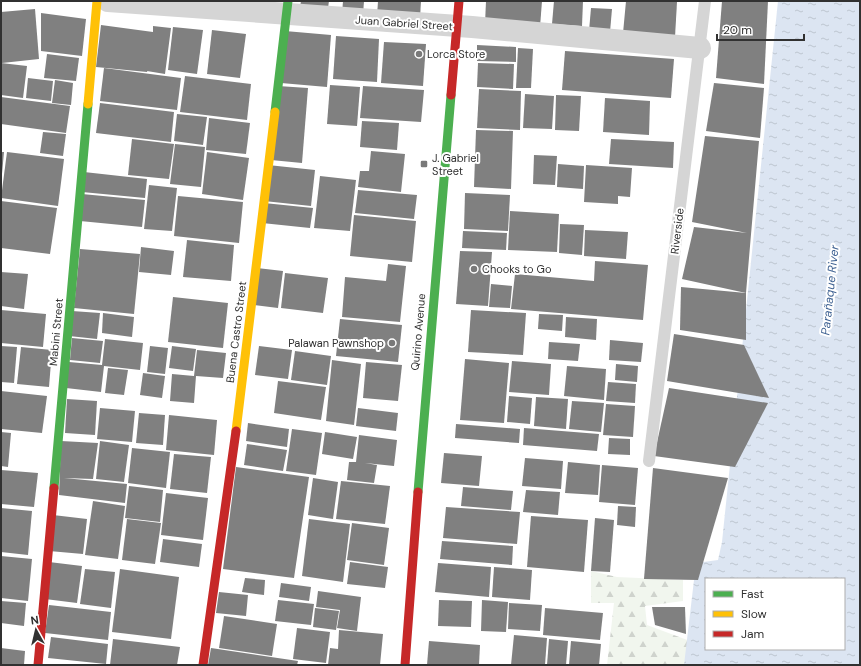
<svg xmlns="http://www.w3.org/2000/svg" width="861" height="666" viewBox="0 0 861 666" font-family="'DM Sans',sans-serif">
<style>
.forest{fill:url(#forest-firs)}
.water{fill:url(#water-ripples);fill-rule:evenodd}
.building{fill:#808080}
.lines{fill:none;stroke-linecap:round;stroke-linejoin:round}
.lane{stroke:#d5d5d5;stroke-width:12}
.street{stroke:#d5d5d5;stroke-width:22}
.fast{stroke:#4caf50;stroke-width:9}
.slow{stroke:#ffc107;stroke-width:9}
.jam{stroke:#c62828;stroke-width:9}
.poi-dot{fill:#797979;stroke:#fff;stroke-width:1.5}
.labels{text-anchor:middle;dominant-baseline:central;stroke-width:4;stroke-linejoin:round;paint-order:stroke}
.street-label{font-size:11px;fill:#313131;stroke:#fff}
.poi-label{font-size:11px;fill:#313131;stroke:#fff;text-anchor:start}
.water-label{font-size:12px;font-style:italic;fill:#406393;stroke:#fff}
</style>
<defs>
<pattern id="forest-firs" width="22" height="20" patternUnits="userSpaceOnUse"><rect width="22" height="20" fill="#f1f6ee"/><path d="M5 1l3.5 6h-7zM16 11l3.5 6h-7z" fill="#cfd3cd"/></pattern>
<pattern id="water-ripples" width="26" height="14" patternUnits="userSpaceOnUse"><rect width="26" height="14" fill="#dce5f2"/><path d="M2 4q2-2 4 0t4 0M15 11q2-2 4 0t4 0" fill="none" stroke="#bdc5d0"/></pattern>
</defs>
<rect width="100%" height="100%" fill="#fff"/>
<polygon class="forest" points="591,571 617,577 683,580 683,601 645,606 647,625 690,641 690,665 607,665 614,603 591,603"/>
<path class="water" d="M 778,1 L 860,1 L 860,665 L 684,665 L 696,563 L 718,560 L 722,542 ZM 706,579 L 844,579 L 844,649 L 706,649 Z"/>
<g class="building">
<polygon points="301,1 329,1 328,8 300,7"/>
<polygon points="343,1 364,1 363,15 342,14"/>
<polygon points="378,1 421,1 420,18 377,16"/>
<polygon points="486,1 542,1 540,27 485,24"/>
<polygon points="554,1 583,1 582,26 552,24"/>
<polygon points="626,1 677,2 675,37 623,33"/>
<polygon points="722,1 768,1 764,84 716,78"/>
<polygon points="591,8 612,9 610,32 589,31"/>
<polygon points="35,9 39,59 2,63 1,12"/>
<polygon points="41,13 86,19 82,56 41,51"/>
<polygon points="101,25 153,32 153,26 171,28 165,74 147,71 148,60 147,72 96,67"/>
<polygon points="173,27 203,30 197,74 168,70"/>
<polygon points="212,30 246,34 240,78 207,74"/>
<polygon points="285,31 331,35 327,87 281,83"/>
<polygon points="336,36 379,39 377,82 333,79"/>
<polygon points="384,42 426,44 423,86 381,83"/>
<polygon points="477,45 516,47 516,62 477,61"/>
<polygon points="518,48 533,49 531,88 516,88"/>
<polygon points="565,51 674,59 671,98 562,90"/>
<polygon points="47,54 79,58 76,81 44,78"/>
<polygon points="1,63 27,66 23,98 1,95"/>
<polygon points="478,63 514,64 513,89 477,87"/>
<polygon points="104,68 181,78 177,110 100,101"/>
<polygon points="185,76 251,84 247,120 180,112"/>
<polygon points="28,78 53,81 51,101 26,98"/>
<polygon points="55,80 73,83 71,105 52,103"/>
<polygon points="714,83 764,88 760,138 706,131"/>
<polygon points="330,85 360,87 357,126 327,124"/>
<polygon points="278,86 308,88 302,163 271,160"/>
<polygon points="363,86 424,90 421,122 360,118"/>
<polygon points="479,89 521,91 520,130 477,128"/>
<polygon points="525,94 554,96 552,129 523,128"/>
<polygon points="556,95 581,96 579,131 555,130"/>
<polygon points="1,97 70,106 66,133 1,124"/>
<polygon points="605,98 650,101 649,135 603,132"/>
<polygon points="100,103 174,112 171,142 96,133"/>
<polygon points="177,114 207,117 203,145 174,141"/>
<polygon points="209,118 250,123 246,154 206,150"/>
<polygon points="362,121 399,123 397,150 360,147"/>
<polygon points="476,130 513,131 511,189 474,187"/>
<polygon points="43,132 66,134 63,156 40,153"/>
<polygon points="705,136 759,141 746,293 682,279 694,227 747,233 692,222"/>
<polygon points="132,139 174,144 169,179 128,175"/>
<polygon points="611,139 674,142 673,168 609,164"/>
<polygon points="175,144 205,147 201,187 170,184"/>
<polygon points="371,151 405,154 401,192 358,187 360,171 369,171"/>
<polygon points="1,152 4,152 2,174 1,174"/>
<polygon points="7,152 64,159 58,206 1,198"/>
<polygon points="207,152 249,158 243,200 202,194"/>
<polygon points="534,155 557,156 555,185 533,184"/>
<polygon points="558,164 584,166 583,189 557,187"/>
<polygon points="268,165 315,170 311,206 264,201"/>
<polygon points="586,165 632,168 630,197 618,196 618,204 584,202"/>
<polygon points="84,172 147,179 145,198 82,192"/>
<polygon points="320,176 356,180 350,231 314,228"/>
<polygon points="149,185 177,188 172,231 144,229"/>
<polygon points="358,190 417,195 414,219 355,213"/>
<polygon points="465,193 510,195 508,231 464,229"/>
<polygon points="82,194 145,200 142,227 80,221"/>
<polygon points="178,196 243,202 239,243 174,236"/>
<polygon points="1,201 57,208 50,254 1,248"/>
<polygon points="264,203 313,208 310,228 262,223"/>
<polygon points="510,211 559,214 557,252 508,250"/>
<polygon points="354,215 416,221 412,262 350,256"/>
<polygon points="560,224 584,225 582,255 559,253"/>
<polygon points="585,230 628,232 626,259 584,256"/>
<polygon points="463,231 507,233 506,250 462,248"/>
<polygon points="187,240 234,245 231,281 183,277"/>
<polygon points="141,247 174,251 171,275 139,272"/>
<polygon points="80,249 140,254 134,314 74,308"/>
<polygon points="460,251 492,252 488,306 456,304"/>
<polygon points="595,261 648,265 643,320 511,309 515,274 594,281"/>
<polygon points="388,264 406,266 400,322 342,317 345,277 386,281"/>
<polygon points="257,268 283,271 278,308 253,305"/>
<polygon points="1,272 28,274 24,309 1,306"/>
<polygon points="285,273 328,278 323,313 281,308"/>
<polygon points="491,284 512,286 510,308 489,307"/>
<polygon points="681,287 746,293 746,340 680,330"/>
<polygon points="173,297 228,303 223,348 168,342"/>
<polygon points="1,310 46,314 43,347 1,343"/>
<polygon points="471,310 526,313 523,355 468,352"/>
<polygon points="72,311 100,313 97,339 69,336"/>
<polygon points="103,313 134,317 132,337 102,333"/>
<polygon points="539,314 563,315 562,331 538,329"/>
<polygon points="566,317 597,319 596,340 565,337"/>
<polygon points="340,319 402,325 398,362 336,356"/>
<polygon points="674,334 744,345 769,398 667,381"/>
<polygon points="72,338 103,341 100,363 70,360"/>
<polygon points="105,339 143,343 140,370 104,366 101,392 66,388 69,362 102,365"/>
<polygon points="610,340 643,343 641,362 609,360"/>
<polygon points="549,342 580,344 578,361 548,359"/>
<polygon points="1,346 17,347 14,383 1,382"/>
<polygon points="150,346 168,348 165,374 147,372"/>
<polygon points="172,346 196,349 193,371 169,368"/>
<polygon points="259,346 292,350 288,379 255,375"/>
<polygon points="21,347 52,350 49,387 17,384"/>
<polygon points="197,350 226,353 223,378 196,376 194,403 170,401 172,374 194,376"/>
<polygon points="295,351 331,356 327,385 291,380"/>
<polygon points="465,359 509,363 504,423 460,420"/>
<polygon points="332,360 361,364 354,425 326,421"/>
<polygon points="512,361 551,364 549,395 509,392"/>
<polygon points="366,362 402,365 398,401 363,398"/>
<polygon points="616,364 638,366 637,382 615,380"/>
<polygon points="567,366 606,369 604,400 564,396"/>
<polygon points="108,368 128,370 124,395 105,393"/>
<polygon points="143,373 165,376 162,398 140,395"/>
<polygon points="278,381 326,387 321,420 274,413"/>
<polygon points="608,382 636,384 635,403 606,401"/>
<polygon points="669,388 768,403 735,467 654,456"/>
<polygon points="1,391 47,396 42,433 1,429"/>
<polygon points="509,396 532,398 530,424 507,422"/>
<polygon points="536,397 568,399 566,429 534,426"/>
<polygon points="67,399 97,401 95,435 65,433"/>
<polygon points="572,401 604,403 601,432 569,429"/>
<polygon points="606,404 635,406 633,437 603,435"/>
<polygon points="100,408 135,411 132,442 97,439"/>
<polygon points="358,408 398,413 396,431 356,426"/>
<polygon points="139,413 165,415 163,445 136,443"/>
<polygon points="169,415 217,420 214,455 166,450"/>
<polygon points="248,423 289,429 287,447 246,441"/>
<polygon points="456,424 520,429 519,443 455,438"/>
<polygon points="524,428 599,434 597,451 523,445"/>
<polygon points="292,429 322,433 316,475 286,471"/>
<polygon points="1,432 11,433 8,467 1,466"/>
<polygon points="325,432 357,437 353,459 322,454"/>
<polygon points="359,435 397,440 394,466 365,463 377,465 374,483 347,480 349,462 356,462"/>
<polygon points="609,438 630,439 630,455 608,454"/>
<polygon points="61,441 98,443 93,479 64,478 127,484 125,503 59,495"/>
<polygon points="100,441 129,445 124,482 96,479"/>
<polygon points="247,444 287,450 283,471 244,465"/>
<polygon points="132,448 170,452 166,488 128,483"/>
<polygon points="444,453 482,456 479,486 441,483"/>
<polygon points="174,454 211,457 207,493 170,489"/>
<polygon points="525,458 563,461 561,489 522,486"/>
<polygon points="568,462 600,465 598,495 565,493"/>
<polygon points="602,465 638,468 635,505 599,502"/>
<polygon points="236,467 309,477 294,578 223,569"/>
<polygon points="653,468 728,478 698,580 644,579"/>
<polygon points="1,470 38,473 34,507 1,504"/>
<polygon points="313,478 338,482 333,519 308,515"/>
<polygon points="341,481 390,486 385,524 336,519"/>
<polygon points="129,486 163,490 160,522 125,518"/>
<polygon points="463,487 513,491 511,510 461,506"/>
<polygon points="526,490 560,492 558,515 523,512"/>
<polygon points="166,493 208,498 203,540 161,535"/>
<polygon points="93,501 125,506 118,559 85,555"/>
<polygon points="618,506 636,507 635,527 617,525"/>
<polygon points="446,507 520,512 517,544 443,538"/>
<polygon points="1,508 32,511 28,555 1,552"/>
<polygon points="53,515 87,519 83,554 49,551"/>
<polygon points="531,516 588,520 584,572 527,567"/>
<polygon points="595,518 614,520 610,572 591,571"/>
<polygon points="127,519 161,523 155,564 122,560"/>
<polygon points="309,519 350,524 343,582 302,576"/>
<polygon points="352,523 389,528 384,565 347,560"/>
<polygon points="163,539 202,544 199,567 160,562"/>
<polygon points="442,541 513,546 512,565 440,559"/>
<polygon points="1,556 32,559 28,601 1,598"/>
<polygon points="49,562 82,566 77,603 45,599"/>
<polygon points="350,562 388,567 385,588 347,584"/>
<polygon points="438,563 491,567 489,597 435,592"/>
<polygon points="494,567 532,570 530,600 492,597"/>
<polygon points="85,569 115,572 111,608 80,604"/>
<polygon points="120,569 179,577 171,639 112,632"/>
<polygon points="245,578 265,580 264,595 242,592"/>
<polygon points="281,583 311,587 309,601 279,597"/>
<polygon points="318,591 361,597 357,631 337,628 340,610 316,607"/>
<polygon points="219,592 248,595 246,616 216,613"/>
<polygon points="278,600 314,604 311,625 275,621"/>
<polygon points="439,600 472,601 471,627 438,626"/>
<polygon points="482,600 508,602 506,632 481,631"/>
<polygon points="1,601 26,603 24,626 1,623"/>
<polygon points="509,603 542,605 540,631 508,629"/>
<polygon points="49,605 111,612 108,640 45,633"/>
<polygon points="652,607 685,607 686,634 655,625"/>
<polygon points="315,608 339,611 336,630 313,627"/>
<polygon points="545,608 603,613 600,640 543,635"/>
<polygon points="224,616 277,624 272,656 219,648"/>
<polygon points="297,628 330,632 326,663 293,659"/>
<polygon points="339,630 383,634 380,665 328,665 330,648 338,649"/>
<polygon points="514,635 547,638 545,665 511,665"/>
<polygon points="51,637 108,644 106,664 48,658"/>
<polygon points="113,639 180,647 177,665 110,665"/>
<polygon points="549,639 568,641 566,665 547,665"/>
<polygon points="429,641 480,645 479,665 427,665"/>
<polygon points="571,641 601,644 599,665 569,665"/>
<polygon points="1,648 25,651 24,665 1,665"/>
<polygon points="211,648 298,661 297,665 208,665"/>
</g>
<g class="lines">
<polyline class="lane" points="649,461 705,1"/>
<polyline class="street" points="108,1 472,27 700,48"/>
<g class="fast">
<polyline points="275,112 288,1"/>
<polyline points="54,488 88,104"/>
<polyline points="418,492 451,95"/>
</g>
<g class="slow">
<polyline points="88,104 97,1"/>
<polyline points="236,431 275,112"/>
</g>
<g class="jam">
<polyline points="451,95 459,1"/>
<polyline points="38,665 54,488"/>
<polyline points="203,665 236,431"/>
<polyline points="405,665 418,492"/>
</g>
</g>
<g class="poi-dot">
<circle cx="419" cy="54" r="4"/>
<rect x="420" y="160" width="8" height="8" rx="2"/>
<circle cx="474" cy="269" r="4"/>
<circle cx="392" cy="343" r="4"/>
</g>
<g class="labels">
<g class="street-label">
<text transform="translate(404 23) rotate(4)">Juan Gabriel Street</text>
<text transform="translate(677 231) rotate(-83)">Riverside</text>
<text transform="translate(56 332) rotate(-85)">Mabini Street</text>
<text transform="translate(236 332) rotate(-83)">Buena Castro Street</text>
<text transform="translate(418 332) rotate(-85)">Quirino Avenue</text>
</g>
<g class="poi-label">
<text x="427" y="54">Lorca Store</text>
<text x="432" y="158">J. Gabriel<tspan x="432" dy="13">Street</tspan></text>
<text x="482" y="269">Chooks to Go</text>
<text x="384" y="343" text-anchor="end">Palawan Pawnshop</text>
</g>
<g class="water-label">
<text transform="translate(830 290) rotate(-84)">Parañaque River</text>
</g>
</g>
<rect width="861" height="666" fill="none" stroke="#313131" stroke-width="4"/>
<rect x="705" y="578" width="140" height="72" fill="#ffffff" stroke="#adadad"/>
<rect x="713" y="591" width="20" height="6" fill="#4caf50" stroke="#adadad"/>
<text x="741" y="598" font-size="12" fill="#313131">Fast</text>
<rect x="713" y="611" width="20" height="6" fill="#ffc107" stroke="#adadad"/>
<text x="741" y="618" font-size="12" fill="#313131">Slow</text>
<rect x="713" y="631" width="20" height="6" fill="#c62828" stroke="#adadad"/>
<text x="741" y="638" font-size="12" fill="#313131">Jam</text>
<g transform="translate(36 630) rotate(352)" stroke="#ffffff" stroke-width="3" paint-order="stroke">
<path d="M0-3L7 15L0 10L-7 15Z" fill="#313131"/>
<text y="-6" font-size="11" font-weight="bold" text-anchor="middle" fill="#313131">N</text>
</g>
<path d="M717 34v6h87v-6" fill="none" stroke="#313131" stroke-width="2"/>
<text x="723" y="34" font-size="12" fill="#313131" stroke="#ffffff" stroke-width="3" paint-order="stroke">20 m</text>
</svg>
